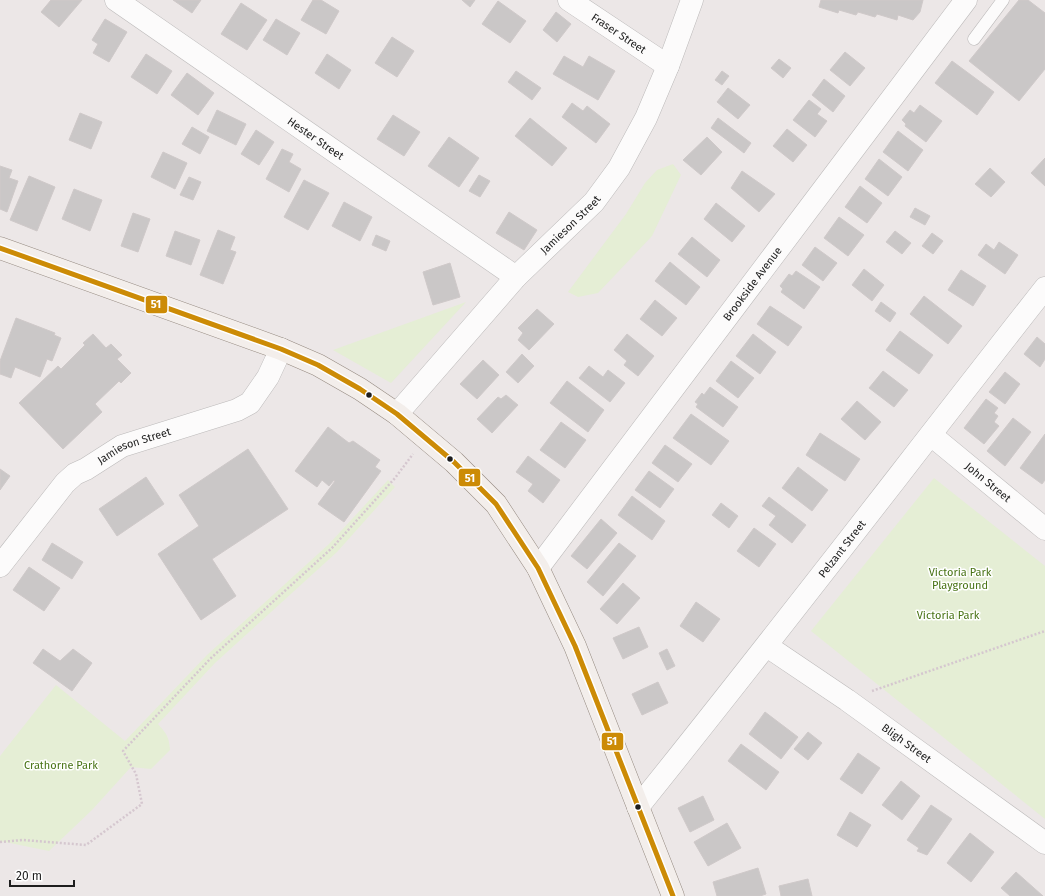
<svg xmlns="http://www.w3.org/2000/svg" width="1045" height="896" viewBox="0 0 1045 896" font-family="'Fira Sans',sans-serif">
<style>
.park{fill:#e5eed5}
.building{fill:#cac7c7;stroke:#cfc9c9}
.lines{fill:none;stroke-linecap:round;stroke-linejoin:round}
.lane-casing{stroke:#bcbaba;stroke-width:13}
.street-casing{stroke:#bcbaba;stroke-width:23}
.secondary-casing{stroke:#958a81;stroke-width:23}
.path{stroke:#d5c7cf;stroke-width:2.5;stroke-dasharray:2 2;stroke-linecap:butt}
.lane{stroke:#fcfbfb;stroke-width:12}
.street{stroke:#fcfbfb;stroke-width:22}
.secondary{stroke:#f3eeeb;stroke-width:22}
.bus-1-casing{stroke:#fff;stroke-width:8}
.bus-1{stroke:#cc8b06;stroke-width:5}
.bus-dot{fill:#1e1e1e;stroke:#fff;stroke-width:1.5}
.labels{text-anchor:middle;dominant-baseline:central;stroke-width:3;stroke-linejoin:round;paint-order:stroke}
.street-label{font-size:11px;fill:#1e1e1e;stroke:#fff}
.park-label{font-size:11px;fill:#487315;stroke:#fff}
.line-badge{stroke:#fff;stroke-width:1.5}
.badge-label{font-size:11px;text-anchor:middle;font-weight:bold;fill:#fff}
</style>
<rect width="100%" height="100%" fill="#ece7e7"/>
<g class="park">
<polygon points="673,164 681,175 652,236 598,293 578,297 568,292 626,214 645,183 657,170"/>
<polygon points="466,302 391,383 333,350"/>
<polygon points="934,478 1045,566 1045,819 811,631"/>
<path d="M 388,480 L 395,487 L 337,552 L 215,663 L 158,724 C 166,733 169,736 170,750 L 151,769 L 131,767 L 92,810 L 49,851 L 0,841 L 0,756 L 56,685 L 125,741 L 207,655 L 329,544 Z"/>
</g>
<g class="building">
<polygon points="51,0 82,0 59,27 41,12"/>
<polygon points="173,0 201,0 192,13"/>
<polygon points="313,0 321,0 339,11 326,34 301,20"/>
<polygon points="462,0 475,0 470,7"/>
<polygon points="821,0 923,0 920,12 913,20 898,15 897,20 877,14 875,17 858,12 856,15 839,10 838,13 819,7"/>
<polygon points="1019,0 1028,0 1045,13 1045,69 1019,101 969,61"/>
<polygon points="498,1 526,21 510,43 482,24"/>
<polygon points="241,3 267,20 247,50 221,34"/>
<polygon points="556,12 571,24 557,42 543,30"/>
<polygon points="105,19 127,32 109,62 93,53 98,44 92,40"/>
<polygon points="276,19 300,33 287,55 263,40"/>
<polygon points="392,37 414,51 397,77 375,63"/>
<polygon points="845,52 865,68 850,86 830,70"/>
<polygon points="146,54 172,71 157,94 131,77"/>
<polygon points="327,54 351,70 339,89 315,73"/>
<polygon points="564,56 583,67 589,56 615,71 598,100 553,74"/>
<polygon points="779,59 791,68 783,78 771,68"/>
<polygon points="952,61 994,92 977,115 935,83"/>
<polygon points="516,71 541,88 532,100 508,82"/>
<polygon points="722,71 729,76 722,85 715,80"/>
<polygon points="187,73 214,93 198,115 171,95"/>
<polygon points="824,79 845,96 833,112 812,95"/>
<polygon points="728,88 750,105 738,119 717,102"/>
<polygon points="809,100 821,109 817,114 827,121 815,137 793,120"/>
<polygon points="572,103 583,111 587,106 610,124 596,143 562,117"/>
<polygon points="920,105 942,121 926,142 905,126 906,124 902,120 910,110 914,113"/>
<polygon points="217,110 246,124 236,145 207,131"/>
<polygon points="80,113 102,122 91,149 69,140"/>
<polygon points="393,115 420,132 404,156 377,139"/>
<polygon points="530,118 567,148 552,166 515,136"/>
<polygon points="718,118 751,143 744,153 711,128"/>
<polygon points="192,127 209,137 200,154 182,144"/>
<polygon points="787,129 807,145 793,162 773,146"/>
<polygon points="256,130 274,142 259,165 241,154"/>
<polygon points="898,131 923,150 908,171 883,152"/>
<polygon points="449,137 479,158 459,187 428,166"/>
<polygon points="707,137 722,152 701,175 683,160"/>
<polygon points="282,149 293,154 289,162 301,169 289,192 266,179"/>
<polygon points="163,152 187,163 175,189 151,177"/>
<polygon points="1045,158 1045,186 1031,173"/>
<polygon points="879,159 902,177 888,196 865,179"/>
<polygon points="0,166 12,170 9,178 18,181 7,212 0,209"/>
<polygon points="990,168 1005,182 991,197 975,184"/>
<polygon points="742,171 775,194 759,212 731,188"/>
<polygon points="479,175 490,181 480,197 469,191"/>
<polygon points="29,176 55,187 37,231 10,220"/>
<polygon points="189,177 201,182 193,200 180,195"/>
<polygon points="304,180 329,193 308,230 284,217"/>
<polygon points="860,186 882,203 867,223 845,207"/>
<polygon points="74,189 102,200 90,231 62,219"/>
<polygon points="344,202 372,217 360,241 332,226"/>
<polygon points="716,203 745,226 732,242 704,219"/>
<polygon points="915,208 930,216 925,225 910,217"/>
<polygon points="509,212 537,230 524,250 496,233"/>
<polygon points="133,213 150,219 138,252 121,246"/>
<polygon points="839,217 864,235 848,256 824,238"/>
<polygon points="218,230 235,237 230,250 236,252 223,284 200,275"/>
<polygon points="175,231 200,240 191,265 166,256"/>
<polygon points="895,231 911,243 902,254 886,242"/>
<polygon points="932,233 943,241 933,254 922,246"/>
<polygon points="376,235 390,241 386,251 372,245"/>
<polygon points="692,237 720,260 707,277 678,254"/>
<polygon points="999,242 1018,255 1005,274 978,255 986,244 994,250"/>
<polygon points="815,247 837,263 823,281 802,265"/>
<polygon points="670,262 700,287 686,305 655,281"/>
<polygon points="450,263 460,297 433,305 423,272"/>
<polygon points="864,269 884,285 872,301 852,285"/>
<polygon points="961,270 986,286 973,306 948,290"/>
<polygon points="796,271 820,287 804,309 781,292 783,289 780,286 789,274 792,276"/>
<polygon points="924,296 962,326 948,344 910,314"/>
<polygon points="655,300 677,318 662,336 640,319"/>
<polygon points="881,302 896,313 890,322 875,311"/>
<polygon points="770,306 802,327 788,346 757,324"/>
<polygon points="537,309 554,324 529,350 518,340 523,333 518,328"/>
<polygon points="16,318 55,333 54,335 61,338 52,361 47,359 40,377 15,367 11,378 0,374 0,361"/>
<polygon points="900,331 933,355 919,374 886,350"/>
<polygon points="93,334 106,348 111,344 122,355 117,359 131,373 121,383 119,381 95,404 102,412 63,449 19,403 58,366 61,369 85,345 83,343"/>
<polygon points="627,334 654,356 638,376 624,365 627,361 614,350"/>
<polygon points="753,334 776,352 760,374 736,356"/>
<polygon points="1037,337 1045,344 1045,359 1040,367 1024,354"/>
<polygon points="522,354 534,366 518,383 506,372"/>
<polygon points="483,360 499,375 477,399 460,384"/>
<polygon points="731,361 754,378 738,398 716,381"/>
<polygon points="589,366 603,377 608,370 625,383 610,402 579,378"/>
<polygon points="883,371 908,390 894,407 869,388"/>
<polygon points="1005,372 1020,384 1005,404 989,392"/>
<polygon points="567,381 604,410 588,432 550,403"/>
<polygon points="710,387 738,407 723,427 696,407 698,404 695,402 702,393 704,395"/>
<polygon points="506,395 518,405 492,433 477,419 498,397 501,399"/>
<polygon points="986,399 998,408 994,413 998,416 994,422 999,426 984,444 964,428"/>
<polygon points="857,401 881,422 865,440 841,419"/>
<polygon points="691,414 729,441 711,465 673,438"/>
<polygon points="1013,418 1031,432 1005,466 987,451"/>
<polygon points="561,422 586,440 565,468 540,450"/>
<polygon points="328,427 349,443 353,441 380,460 375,467 381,471 344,522 318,504 335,481 334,480 329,486 322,480 317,487 295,471"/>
<polygon points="820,433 860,459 845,481 806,455"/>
<polygon points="1045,434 1045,480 1042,484 1020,468"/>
<polygon points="665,445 692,464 678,482 652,463"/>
<polygon points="248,449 288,509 212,559 236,596 201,620 158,554 199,526 179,495"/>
<polygon points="528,456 560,480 543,503 528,491 533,484 516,472"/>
<polygon points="798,467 828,490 812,511 782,488"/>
<polygon points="0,469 10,476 0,490"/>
<polygon points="649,471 674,489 660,508 635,490"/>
<polygon points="146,477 164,504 117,536 99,509"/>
<polygon points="632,496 665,521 652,540 618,515"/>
<polygon points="769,497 806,525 792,543 769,525 776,516 762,506"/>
<polygon points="721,503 738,516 729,528 712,515"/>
<polygon points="601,519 617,533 587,569 571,556"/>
<polygon points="754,528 776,544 759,567 737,551"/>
<polygon points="52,543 83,562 72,579 42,560"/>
<polygon points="619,543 636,556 603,596 587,582"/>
<polygon points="29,567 60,588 44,611 13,590"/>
<polygon points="623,583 640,598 617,624 600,609"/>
<polygon points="696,602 720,619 703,642 680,626"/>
<polygon points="639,627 648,647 623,659 613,638"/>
<polygon points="43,649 60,661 73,649 92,663 72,691 33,663"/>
<polygon points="667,649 675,666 667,670 659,653"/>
<polygon points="658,682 668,703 642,715 632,694"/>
<polygon points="765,712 798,737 781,759 749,734"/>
<polygon points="808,732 822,743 808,760 794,749"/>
<polygon points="741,744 779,772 766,790 728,761"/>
<polygon points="858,753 880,768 862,794 840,779"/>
<polygon points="901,781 920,796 902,820 882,805"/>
<polygon points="703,796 714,820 690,832 678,808"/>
<polygon points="931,805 952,819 927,855 917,851 919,848 907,840"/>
<polygon points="850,812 871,825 857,847 837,835"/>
<polygon points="727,823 741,848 708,866 694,842"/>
<polygon points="970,833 994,852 971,882 947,863"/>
<polygon points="758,868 766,894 760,896 717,896 713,882"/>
<polygon points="1016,872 1043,896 1010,896 1001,888"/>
<polygon points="808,879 812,896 781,896 779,886"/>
</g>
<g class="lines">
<defs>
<polyline id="lane" points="974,39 1003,0"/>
<g id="street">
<path id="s1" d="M 116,0 L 516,277"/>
<path id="s2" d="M 569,0 L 668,66"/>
<path id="s3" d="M 397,414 L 516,277 L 594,202 L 619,168 L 646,118 L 668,66 L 692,0"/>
<path id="s4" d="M 931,435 L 1045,529"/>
<path id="s5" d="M 0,566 L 65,483 L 75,474 L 86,469 L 122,446 L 237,410 L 250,403 L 268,377 L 281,349"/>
<path id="s6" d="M 538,568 L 966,0"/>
<path id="s7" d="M 767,646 L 847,700 L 1045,843"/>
<path id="s8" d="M 638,807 C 776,636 909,461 1045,288"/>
</g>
<polyline id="secondary" points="0,248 281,349 318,365 360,389 397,414 454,462 496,504 538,568 575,646 673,896"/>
</defs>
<use href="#lane" class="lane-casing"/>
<use href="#street" class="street-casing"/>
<use href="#secondary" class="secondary-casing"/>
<g class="path">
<polyline points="872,691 1045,631"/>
<polyline points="0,842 23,840 86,845 142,804 136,774 123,751 211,658 332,548 395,478 413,454"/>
</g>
<use href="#lane" class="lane"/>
<use href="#street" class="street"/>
<use href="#secondary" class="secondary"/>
<defs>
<polyline id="bus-1" points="0,248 281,349 318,365 360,389 397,414 454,462 496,504 538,568 575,646 673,896"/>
</defs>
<use href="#bus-1" class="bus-1-casing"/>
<use href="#bus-1" class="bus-1"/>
</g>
<g class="bus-dot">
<circle cx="369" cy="395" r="3.5"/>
<circle cx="450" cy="459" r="3.5"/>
<circle cx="638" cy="807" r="3.5"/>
</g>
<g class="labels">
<g class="street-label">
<text stroke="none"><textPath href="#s2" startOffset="60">Fraser Street</textPath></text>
<text stroke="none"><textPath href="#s1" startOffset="243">Hester Street</textPath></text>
<text stroke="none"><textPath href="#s3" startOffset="257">Jamieson Street</textPath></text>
<text stroke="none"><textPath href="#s6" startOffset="356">Brookside Avenue</textPath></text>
<text stroke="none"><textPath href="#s5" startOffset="185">Jamieson Street</textPath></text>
<text stroke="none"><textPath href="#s4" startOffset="74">John Street</textPath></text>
<text stroke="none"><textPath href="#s8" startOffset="329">Pelzant Street</textPath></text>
<text stroke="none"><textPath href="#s7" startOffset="170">Bligh Street</textPath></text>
</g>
<g class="park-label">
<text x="960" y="572">Victoria Park<tspan x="960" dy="13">Playground</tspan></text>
<text x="948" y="615">Victoria Park</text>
<text x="61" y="765">Crathorne Park</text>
</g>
</g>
<g class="line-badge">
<rect x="145" y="295" width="23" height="19" rx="4" fill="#cc8b06"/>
<rect x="458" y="468" width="23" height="19" rx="4" fill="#cc8b06"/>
<rect x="601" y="732" width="23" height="19" rx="4" fill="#cc8b06"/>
</g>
<g class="badge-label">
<text x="156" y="308">51</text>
<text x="470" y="482">51</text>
<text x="612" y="745">51</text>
</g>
<path d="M10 880v6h64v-6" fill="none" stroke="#1e1e1e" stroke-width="2"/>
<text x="16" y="880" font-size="12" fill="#1e1e1e" stroke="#ffffff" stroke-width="3" paint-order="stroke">20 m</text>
</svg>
